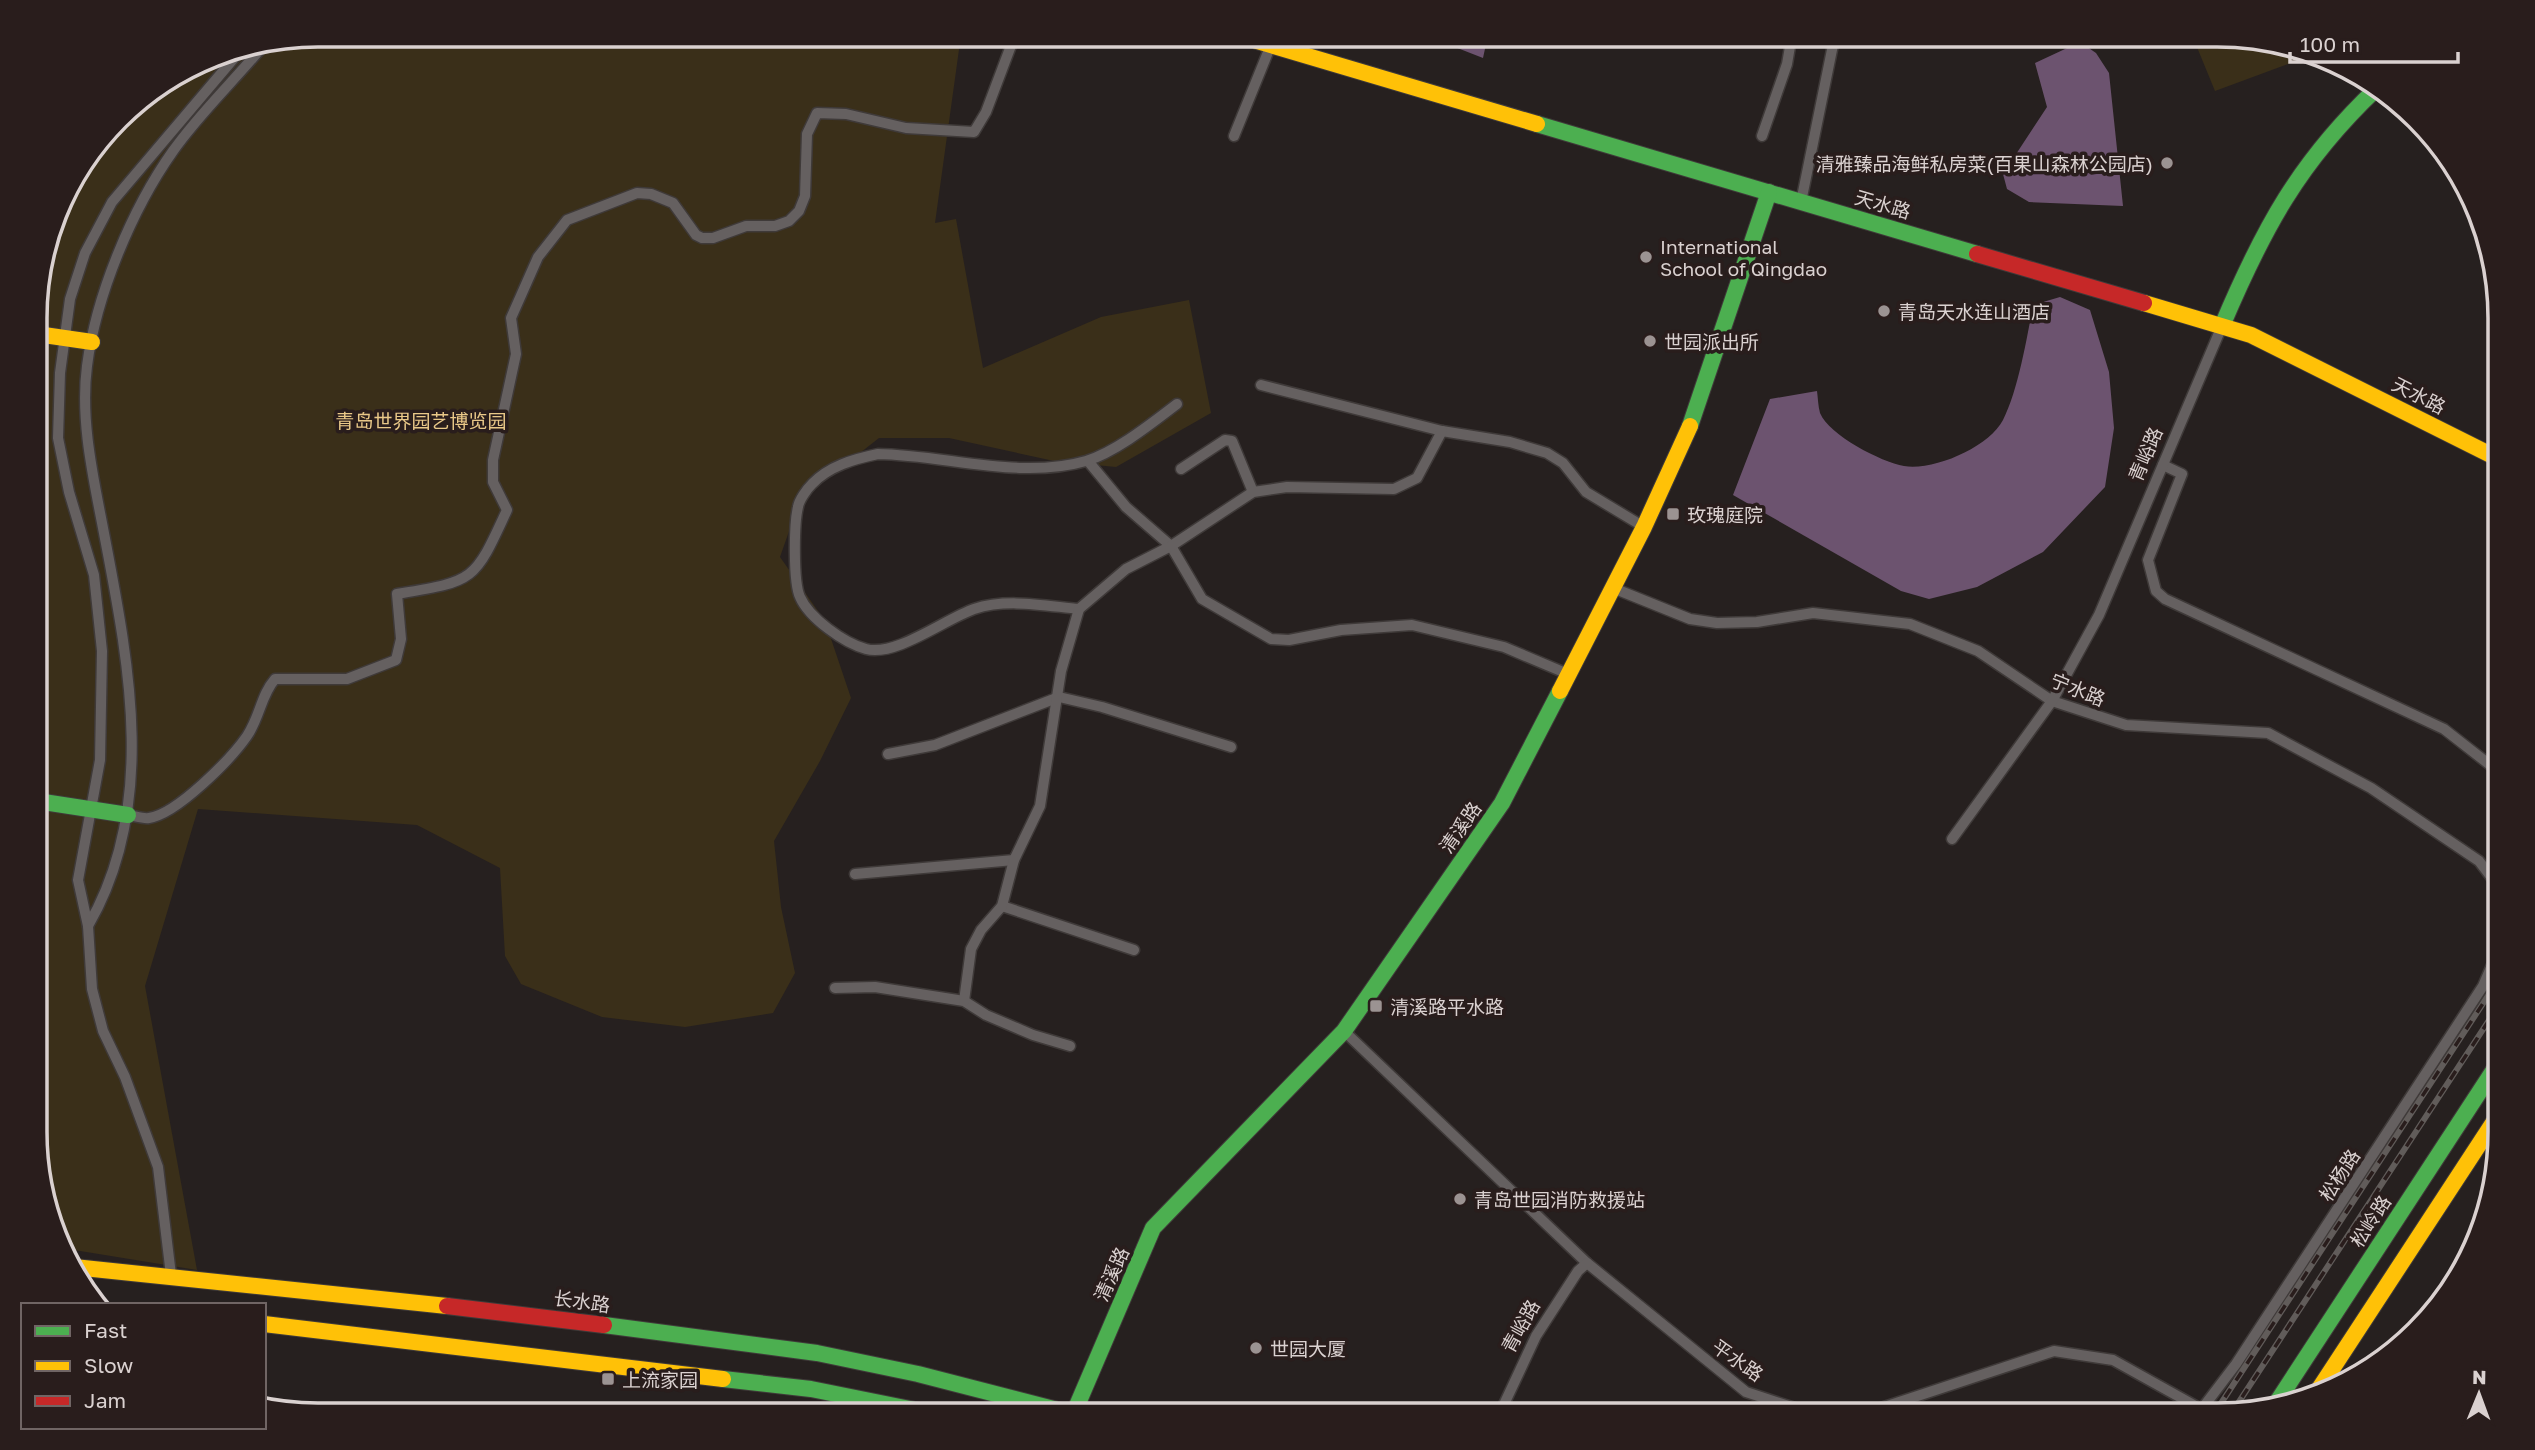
<svg xmlns="http://www.w3.org/2000/svg" width="2535" height="1450" viewBox="0 0 2535 1450" font-family="'Golos Text','Noto Sans SC',sans-serif">
<style>
.green{fill:#3a2f19}
.water{fill:#6c536f}
.lines{fill:none;stroke-linecap:round;stroke-linejoin:round}
.street-casing{stroke:#3f3a39;stroke-width:13}
.fast-casing{stroke:#3f3a39;stroke-width:18}
.slow-casing{stroke:#3f3a39;stroke-width:18}
.jam-casing{stroke:#3f3a39;stroke-width:18}
.street{stroke:#656060;stroke-width:10}
.fast{stroke:#4caf50;stroke-width:16}
.slow{stroke:#ffc107;stroke-width:16}
.jam{stroke:#c62828;stroke-width:16}
.rail-casing{stroke:#615c5a;stroke-width:6}
.rail{stroke:#291d1c;stroke-width:3.5;stroke-dasharray:10;stroke-linecap:butt}
.poi-dot{fill:#9b9392;stroke:#291d1c;stroke-width:2.5}
.labels{text-anchor:middle;dominant-baseline:central;stroke-width:7;stroke-linejoin:round;paint-order:stroke}
.poi-label{font-size:19px;fill:#dad1d0;stroke:#291d1c;text-anchor:start}
.street-label{font-size:19px;fill:#dad1d0;stroke:#291d1c}
.park-label{font-size:19px;fill:#e9c888;stroke:#291d1c}
.rim{fill:none;stroke:#dad1d0;stroke-width:3.5}
</style>
<rect width="100%" height="100%" fill="#26201f"/>
<g class="green">
<polygon points="318,35 961,35 935,223 956,219 983,368 1101,317 1189,300 1211,413 1116,467 1054,461 949,438 879,438 800,500 780,557 825,621 851,698 820,761 774,841 781,907 795,973 773,1013 685,1027 602,1017 521,984 505,956 500,868 417,825 198,809 145,986 197,1270 68,1249 37,1168 37,282 64,193 131,106 210,56"/>
<path d="M 2192,35 C 2227,35 2270,36 2303,50 L 2299,60 L 2215,91 Z"/>
</g>
<g class="water">
<polygon points="1424,35 1488,35 1483,58"/>
<polygon points="2080,42 2096,53 2109,73 2123,206 2029,202 2007,189 2003,174 2047,107 2035,63"/>
<path d="M 2060,297 L 2090,310 L 2109,372 L 2114,428 L 2105,487 L 2043,552 L 1977,587 L 1929,599 L 1901,591 L 1733,495 L 1770,399 L 1817,391 C 1818,398 1818,406 1820,413 C 1829,435 1881,462 1904,466 C 1934,471 1989,447 2003,420 C 2018,391 2027,338 2033,305 Z"/>
</g>
<g class="lines">
<defs>
<g id="street">
<polyline points="1234,136 1275,35"/>
<polyline points="1762,136 1787,64 1792,35"/>
<polyline points="1801,202 1835,35"/>
<polyline points="1261,385 1442,431 1510,442 1547,453 1563,463 1586,492 1644,527"/>
<polyline points="1088,461 1126,507 1171,546 1202,599 1271,639 1289,640 1341,630 1412,625 1504,647 1568,674"/>
<polyline points="2163,465 2182,474 2148,560 2156,591 2165,599 2444,729 2499,772"/>
<polyline points="1181,469 1225,440 1232,441 1253,492"/>
<polyline points="1613,588 1690,619 1717,623 1757,622 1813,613 1910,624 1978,651 2052,701 2126,725 2268,733 2371,788 2479,861 2498,886 2499,893"/>
<path d="M 1079,609 C 1046,606 1007,598 974,609 C 945,619 896,657 866,649 C 844,643 809,618 800,597 C 793,582 794,523 798,507 C 799,500 807,489 812,484 C 829,466 854,459 878,454 C 946,455 1020,480 1086,461 C 1116,452 1152,423 1177,404"/>
<polyline points="888,754 935,745 1059,697 1102,707 1231,747"/>
<path d="M 128,815 C 135,816 143,819 149,818 C 177,814 231,759 247,736 C 260,717 261,695 275,679 L 347,679 L 396,660 L 401,639 L 397,594 C 475,581 474,582 507,510 L 493,482 L 493,460 L 516,354 L 511,318 L 538,257 L 567,220 L 637,193 L 651,194 L 673,203 L 696,235 L 702,238 L 713,238 L 746,226 L 775,226 L 789,221 L 799,211 L 805,196 L 807,134 L 817,113 L 846,114 L 906,128 L 974,132 L 986,112 L 1015,35"/>
<polyline points="1952,839 2052,701 2099,615 2222,326"/>
<polyline points="855,874 1014,860"/>
<polyline points="1002,906 1134,950"/>
<path d="M 88,926 C 159,804 128,659 103,528 C 93,476 80,419 87,366 C 96,295 132,209 173,151 C 199,114 234,81 263,46"/>
<polyline points="835,988 875,987 964,1001 986,1015 1033,1035 1070,1046"/>
<polyline points="964,1001 971,949 981,930 1002,906 1014,860 1040,806 1061,671 1079,609 1126,569 1171,546 1253,492 1287,487 1394,489 1417,478 1442,431"/>
<polyline points="1344,1031 1587,1263 1746,1392 1804,1411 1836,1414 1872,1411 2054,1351 2113,1360 2210,1414"/>
<polyline points="2485,1136 2499,1144"/>
<polyline points="171,1275 158,1167 125,1077 103,1031 92,989 88,926 78,880 100,760 102,651 94,575 69,492 58,438 60,373 70,299 85,253 112,202 241,50"/>
<polyline points="2198,1414 2236,1364 2483,986 2499,949"/>
<polyline points="1499,1415 1536,1336 1578,1271 1587,1263"/>
</g>
<g id="fast">
<polyline points="1537,124 1977,254"/>
<path d="M 2222,326 C 2263,229 2299,162 2376,89"/>
<polyline points="1690,426 1769,192"/>
<polyline points="37,801 128,815"/>
<polyline points="604,1325 817,1353 918,1374 1077,1415"/>
<polyline points="723,1379 811,1389 940,1415"/>
<polyline points="2277,1402 2499,1062"/>
<polyline points="1073,1415 1153,1228 1344,1031 1502,803 1560,691"/>
</g>
<g id="slow">
<polyline points="1237,35 1537,124"/>
<polyline points="2144,303 2251,335 2499,459"/>
<polyline points="37,334 92,342"/>
<polyline points="1560,691 1644,527 1690,426"/>
<polyline points="74,1267 447,1306"/>
<polyline points="264,1324 723,1379"/>
<polyline points="2319,1389 2499,1114"/>
</g>
<g id="jam">
<polyline points="1977,254 2144,303"/>
<polyline points="447,1306 604,1325"/>
</g>
</defs>
<use href="#street" class="street-casing"/>
<use href="#fast" class="fast-casing"/>
<use href="#slow" class="slow-casing"/>
<use href="#jam" class="jam-casing"/>
<use href="#street" class="street"/>
<use href="#fast" class="fast"/>
<use href="#slow" class="slow"/>
<use href="#jam" class="jam"/>
<defs>
<g id="rail">
<polyline points="2214,1414 2499,979"/>
<polyline points="2231,1414 2499,1005"/>
</g>
</defs>
<use href="#rail" class="rail-casing"/>
<use href="#rail" class="rail"/>
</g>
<g class="poi-dot">
<circle cx="2167" cy="163" r="7"/>
<circle cx="1646" cy="257" r="7"/>
<circle cx="1884" cy="311" r="7"/>
<circle cx="1650" cy="341" r="7"/>
<rect x="1666" y="507" width="14" height="14" rx="3.5"/>
<rect x="1369" y="999" width="14" height="14" rx="3.5"/>
<circle cx="1460" cy="1199" r="7"/>
<circle cx="1256" cy="1348" r="7"/>
<rect x="601" y="1372" width="14" height="14" rx="3.5"/>
</g>
<g class="labels">
<g class="poi-label">
<text x="2153" y="163" text-anchor="end">清雅臻品海鲜私房菜(百果山森林公园店)</text>
<text x="1660" y="246">International<tspan x="1660" dy="22">School of Qingdao</tspan></text>
<text x="1898" y="311">青岛天水连山酒店</text>
<text x="1664" y="341">世园派出所</text>
<text x="1687" y="514">玫瑰庭院</text>
<text x="1390" y="1006">清溪路平水路</text>
<text x="1474" y="1199">青岛世园消防救援站</text>
<text x="1270" y="1348">世园大厦</text>
<text x="622" y="1379">上流家园</text>
</g>
<g class="street-label">
<text transform="translate(1883 204) rotate(16)">天水路</text>
<text transform="translate(2419 395) rotate(27)">天水路</text>
<text transform="translate(2145 454) rotate(-67)">青峪路</text>
<text transform="translate(2078 689) rotate(22)">宁水路</text>
<text transform="translate(1460 827) rotate(-55)">清溪路</text>
<text transform="translate(2339 1175) rotate(-57)">松杨路</text>
<text transform="translate(2370 1221) rotate(-57)">松岭路</text>
<text transform="translate(1111 1274) rotate(-66)">清溪路</text>
<text transform="translate(582 1301) rotate(8)">长水路</text>
<text transform="translate(1520 1326) rotate(-61)">青峪路</text>
<text transform="translate(1738 1360) rotate(35)">平水路</text>
</g>
<g class="park-label">
<text x="421" y="420">青岛世界园艺博览园</text>
</g>
</g>
<path d="M0 0H2535V1450H0ZM318 47H2217A271 271 0 0 1 2488 318V1132A271 271 0 0 1 2217 1403H318A271 271 0 0 1 47 1132V318A271 271 0 0 1 318 47Z" fill="#291d1c" fill-rule="evenodd"/>
<path class="rim" d="M318 47H2217A271 271 0 0 1 2488 318V1132A271 271 0 0 1 2217 1403H318A271 271 0 0 1 47 1132V318A271 271 0 0 1 318 47Z"/>
<rect x="21" y="1303" width="245" height="126" fill="#291d1c" stroke="#706564" stroke-width="2"/>
<rect x="35" y="1326" width="35" height="10" fill="#4caf50" stroke="#706564" stroke-width="2"/>
<text x="84" y="1338" font-size="21" fill="#dad1d0">Fast</text>
<rect x="35" y="1361" width="35" height="10" fill="#ffc107" stroke="#706564" stroke-width="2"/>
<text x="84" y="1373" font-size="21" fill="#dad1d0">Slow</text>
<rect x="35" y="1396" width="35" height="10" fill="#c62828" stroke="#706564" stroke-width="2"/>
<text x="84" y="1408" font-size="21" fill="#dad1d0">Jam</text>
<g transform="translate(2479 1394) rotate(1)" stroke="#291d1c" stroke-width="5" paint-order="stroke">
<path d="M0-5L12 26L0 18L-12 26Z" fill="#dad1d0"/>
<text y="-10" font-size="19" font-weight="bold" text-anchor="middle" fill="#dad1d0">N</text>
</g>
<path d="M2290 52v10h168v-10" fill="none" stroke="#dad1d0" stroke-width="3.5"/>
<text x="2300" y="52" font-size="21" fill="#dad1d0" stroke="#291d1c" stroke-width="5" paint-order="stroke">100 m</text>
</svg>
